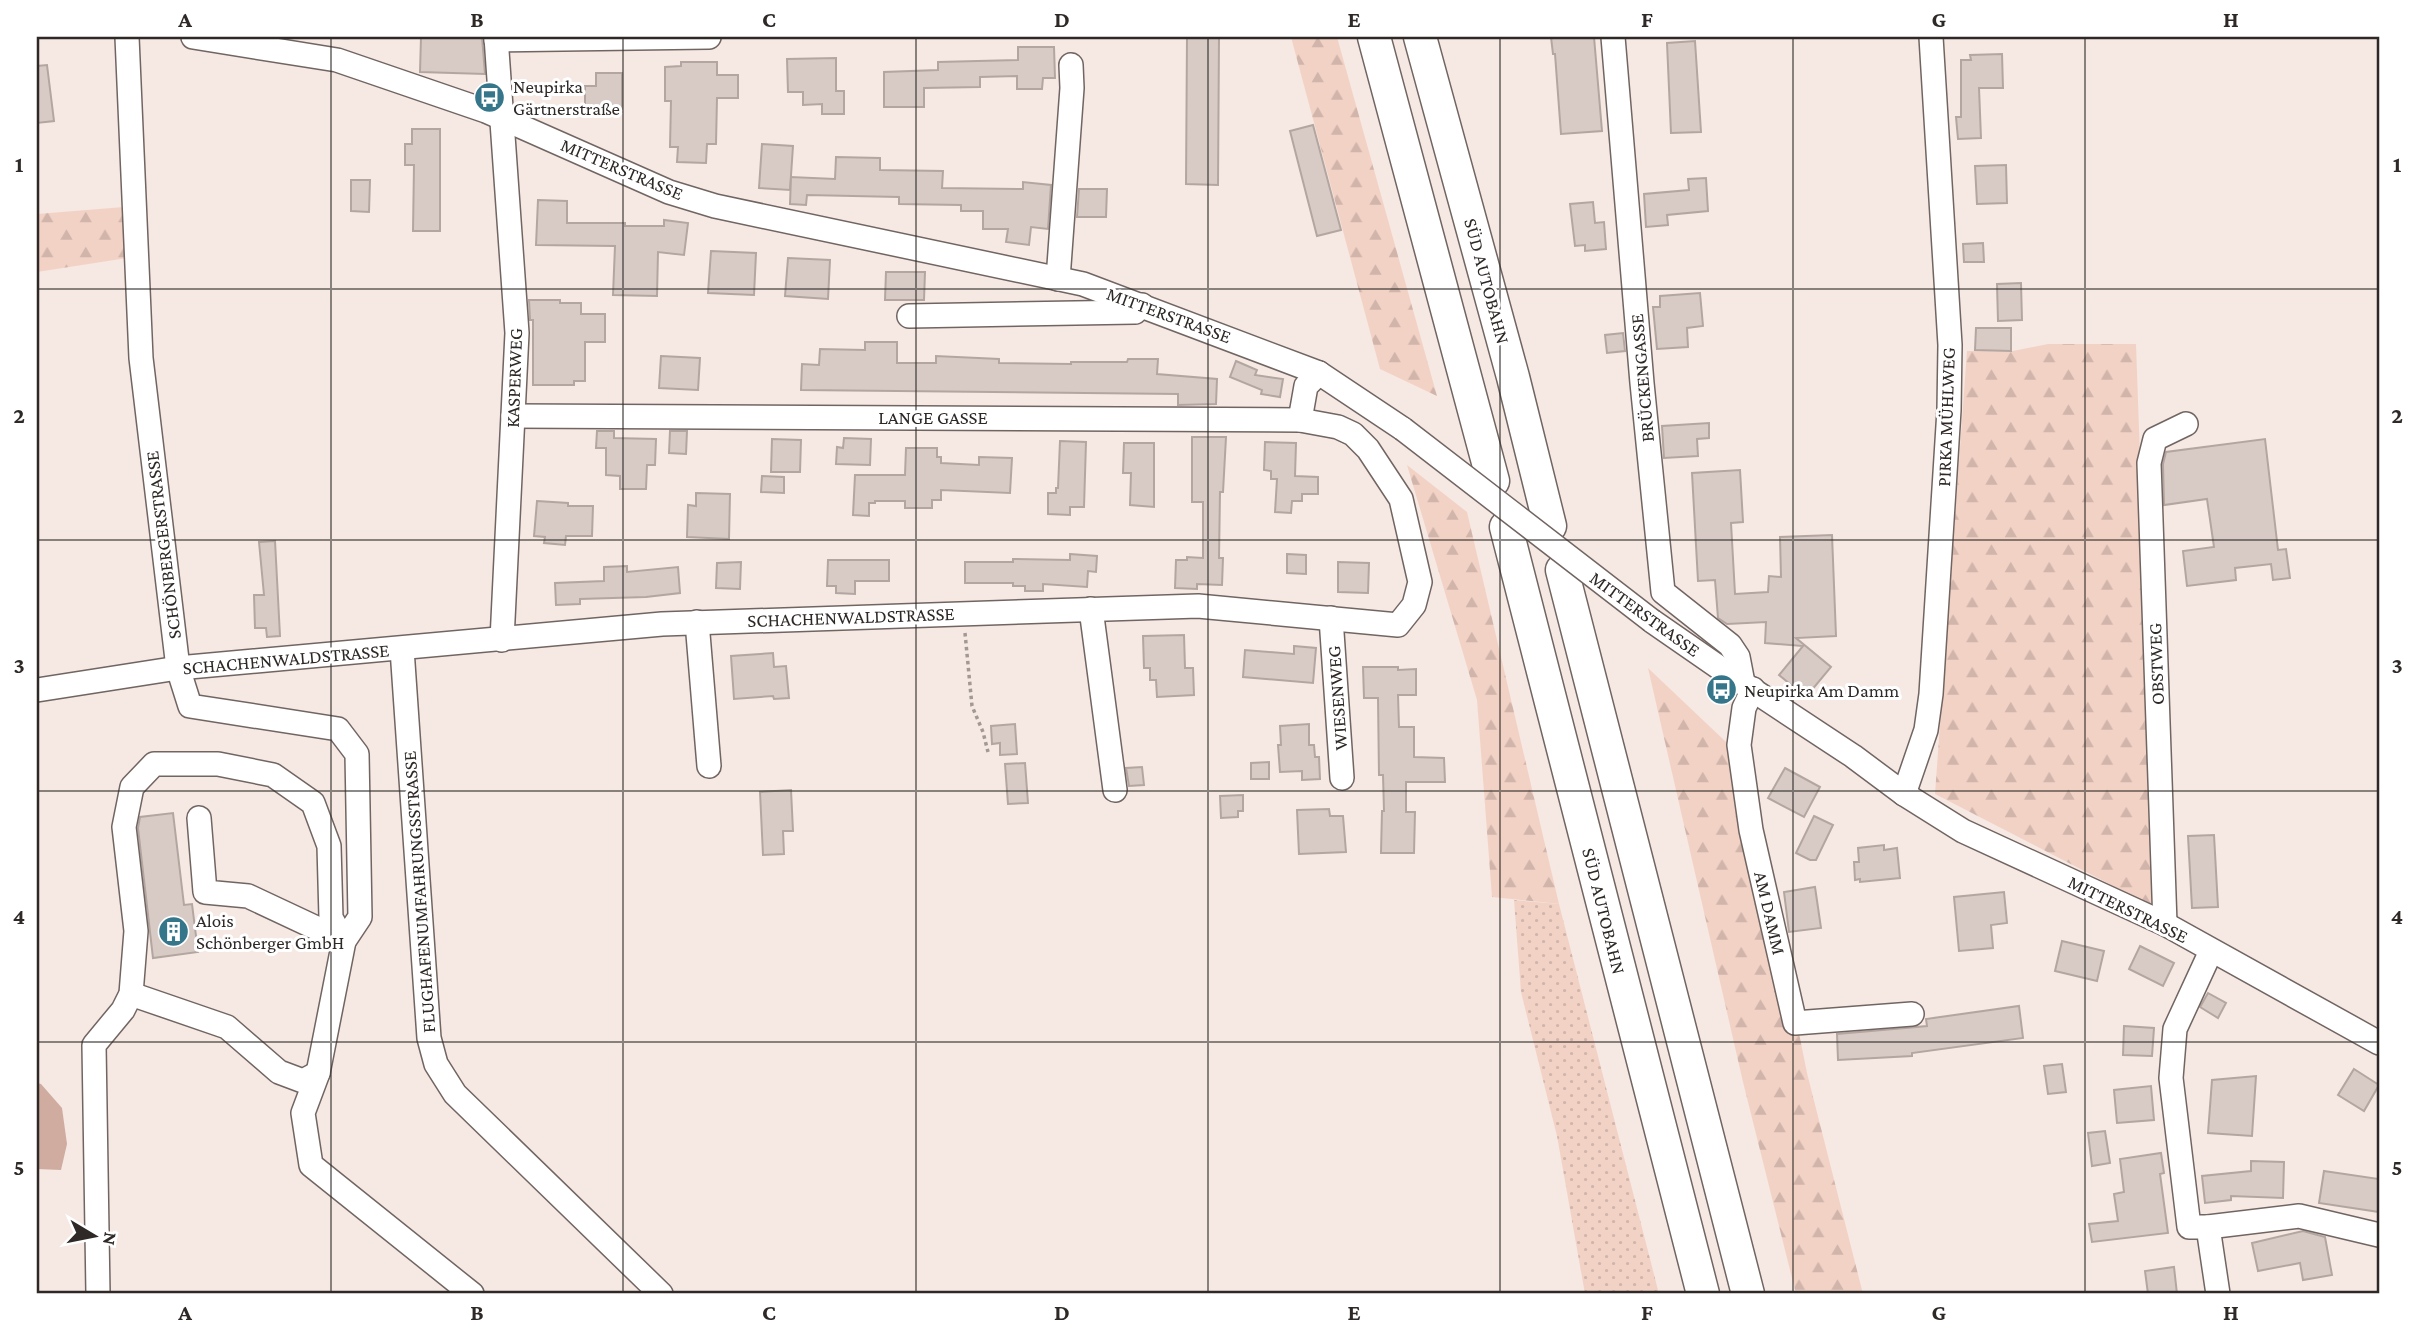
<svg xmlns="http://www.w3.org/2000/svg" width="2416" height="1331" viewBox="0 0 2416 1331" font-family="'Crimson Pro',serif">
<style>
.green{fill:url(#green-dots)}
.forest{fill:url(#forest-firs)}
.water{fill:#cfac9f}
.building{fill:#d8cbc6;stroke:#b3a6a1;stroke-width:2}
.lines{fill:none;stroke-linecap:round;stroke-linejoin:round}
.minor-casing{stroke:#716561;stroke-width:26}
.highway-casing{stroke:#716561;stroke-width:35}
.path{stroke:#a29894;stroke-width:3.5;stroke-dasharray:3.5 3.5;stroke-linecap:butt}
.minor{stroke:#fff;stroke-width:23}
.highway{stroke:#fff;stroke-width:32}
.minor-bridge-casing{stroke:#716561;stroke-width:26;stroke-linecap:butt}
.minor-bridge{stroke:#fff;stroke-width:23}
.grid{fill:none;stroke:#2e2927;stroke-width:2;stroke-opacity:0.55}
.labels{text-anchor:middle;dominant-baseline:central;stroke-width:6;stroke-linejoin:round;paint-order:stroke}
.poi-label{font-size:19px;fill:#2e2927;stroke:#fff;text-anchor:start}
.street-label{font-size:19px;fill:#2e2927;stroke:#fff}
.neatline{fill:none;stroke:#2e2927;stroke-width:2.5}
.grid-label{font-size:23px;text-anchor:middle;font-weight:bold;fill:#2e2927}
</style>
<defs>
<pattern id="green-dots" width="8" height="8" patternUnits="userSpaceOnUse" patternTransform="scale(1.75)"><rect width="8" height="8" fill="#f3d2c6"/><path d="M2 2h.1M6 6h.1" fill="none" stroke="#d1b4aa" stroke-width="1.8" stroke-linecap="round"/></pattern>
<pattern id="forest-firs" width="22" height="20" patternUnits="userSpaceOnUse" patternTransform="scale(1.75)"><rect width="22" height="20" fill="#f3d2c6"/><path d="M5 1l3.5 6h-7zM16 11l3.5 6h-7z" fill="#d1b4aa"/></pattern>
</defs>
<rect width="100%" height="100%" fill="#f6e8e3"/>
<polygon class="green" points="1514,900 1559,904 1659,1294 1585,1294 1557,1136 1521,992"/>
<g class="forest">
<polygon points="1291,37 1337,37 1437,396 1380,369"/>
<polygon points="124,207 127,258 37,272 37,214"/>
<polygon points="2048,344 2136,344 2156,908 1935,794 1967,351 2013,351"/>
<polygon points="1407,465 1467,512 1559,904 1492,897 1477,700"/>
<polygon points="1648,668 1744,759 1807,1073 1863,1294 1796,1294 1743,1082"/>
</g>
<polygon class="water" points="37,1083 41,1084 62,1108 67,1144 61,1170 37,1169"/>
<g class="building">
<polygon points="421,37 482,37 485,74 420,72"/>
<polygon points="1187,37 1219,37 1218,185 1186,184"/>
<polygon points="1551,37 1594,37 1602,131 1561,134 1555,54 1553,54"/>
<polygon points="1695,41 1701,132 1671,133 1667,43"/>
<polygon points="1018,47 1054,47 1055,78 1043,78 1042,89 1017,89 1017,76 980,77 980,87 924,88 924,107 884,107 884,72 938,70 938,62 1018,60"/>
<polygon points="2002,54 2003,88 1979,88 1981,138 1958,139 1956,117 1961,117 1961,60 1971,60 1970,55"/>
<polygon points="836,58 836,91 844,91 844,114 822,114 822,104 803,105 803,92 788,92 787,59"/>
<polygon points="681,62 717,62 717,75 738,75 738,98 717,98 716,144 707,144 706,163 677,162 678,147 670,147 671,101 665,101 665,67 681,66"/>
<polygon points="47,65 54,121 37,123 37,66"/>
<polygon points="596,73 622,73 622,112 585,112 585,86 596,86"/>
<polygon points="1313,125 1341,230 1317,236 1290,131"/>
<polygon points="412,129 440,129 440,231 413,231 414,165 405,165 405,144 412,144"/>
<polygon points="762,144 793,146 790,190 759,188"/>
<polygon points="836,157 880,158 880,170 943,171 942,188 1023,189 1023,182 1051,185 1048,229 1031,227 1029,245 1006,242 1008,229 983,229 983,211 961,211 961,205 899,204 899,197 807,195 806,205 790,204 791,177 835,179"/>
<polygon points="2006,165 2007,203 1977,204 1975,166"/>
<polygon points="1706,178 1708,211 1667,215 1668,225 1646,227 1644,194 1689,190 1688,179"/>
<polygon points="351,180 370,180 369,212 351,211"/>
<polygon points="1079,189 1107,189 1106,217 1077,217"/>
<polygon points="538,200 567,201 567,223 625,223 625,226 664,226 664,220 688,223 684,255 658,252 657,296 613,295 615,246 536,245"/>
<polygon points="1593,202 1595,223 1604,222 1606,249 1585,251 1585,245 1575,246 1570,204"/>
<polygon points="1983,243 1984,262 1964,262 1963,244"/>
<polygon points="711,251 756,253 754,295 708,293"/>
<polygon points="788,258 830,260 828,299 785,296"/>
<polygon points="886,272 925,272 924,300 885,300"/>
<polygon points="2021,283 2022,320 1998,321 1997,284"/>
<polygon points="1700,293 1703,326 1687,328 1688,347 1657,349 1653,307 1660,307 1660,296"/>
<polygon points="529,300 560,300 560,303 581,303 581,314 605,314 605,342 585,342 585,381 574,381 574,385 533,385 533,320 530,320"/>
<polygon points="1976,328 2011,328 2011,351 1975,350"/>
<polygon points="1623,333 1625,351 1607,353 1605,335"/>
<polygon points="865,342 897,342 897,363 936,363 936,356 999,359 999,363 1071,364 1071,362 1127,362 1128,359 1158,359 1157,374 1217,379 1216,404 1178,405 1178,394 801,390 802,364 819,365 820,349 865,350"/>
<polygon points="661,356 700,358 698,390 659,388"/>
<polygon points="1236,361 1257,370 1255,375 1283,379 1280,397 1261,394 1262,390 1230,377"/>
<polygon points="1709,423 1709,438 1697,439 1698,456 1664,458 1662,426"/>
<polygon points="597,431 614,431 614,438 656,439 655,465 647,465 646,489 620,489 620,476 606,475 606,448 596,448"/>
<polygon points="670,431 687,431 686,454 669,453"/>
<polygon points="1192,437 1226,437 1223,492 1220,492 1219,558 1223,558 1222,585 1197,584 1197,589 1175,588 1176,560 1187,560 1187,557 1203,558 1203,502 1192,502"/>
<polygon points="844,438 871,439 870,465 836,464 837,447 843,448"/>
<polygon points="772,439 801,440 800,472 771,472"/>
<polygon points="2265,439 2278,550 2286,549 2290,578 2273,580 2271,564 2235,568 2236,580 2187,586 2183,551 2214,547 2207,499 2164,505 2163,464 2166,452"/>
<polygon points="1060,441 1086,442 1084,507 1070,507 1070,515 1048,514 1048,493 1056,493 1056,488 1058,488"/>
<polygon points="1265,442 1296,443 1295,476 1318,477 1318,494 1302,494 1302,501 1292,501 1291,513 1275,512 1277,479 1271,479 1271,471 1264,470"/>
<polygon points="1124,443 1154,443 1154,507 1130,505 1131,473 1123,473"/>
<polygon points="906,448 937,448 937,457 941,457 941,463 979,465 979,457 1012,458 1010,493 941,490 941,500 932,500 932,508 905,508 905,501 875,501 875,503 869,503 869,516 853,515 855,475 905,475"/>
<polygon points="1740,470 1743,522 1731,523 1735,594 1768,592 1769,576 1781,577 1780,537 1832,535 1836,636 1796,638 1831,667 1806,697 1779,675 1803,646 1765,643 1766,622 1727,624 1718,618 1715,580 1698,581 1692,473"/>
<polygon points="762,476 784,477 784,493 761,492"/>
<polygon points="696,493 730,494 729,539 687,537 688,505 696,506"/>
<polygon points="537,501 568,503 568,506 593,506 592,536 566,536 565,545 544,543 545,537 534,536"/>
<polygon points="275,541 280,636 267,637 266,628 255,628 254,595 264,595 259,542"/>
<polygon points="1070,554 1097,556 1096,572 1088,571 1087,587 1043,584 1043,591 1025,591 1025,586 1013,586 1013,583 965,583 965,562 1013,562 1013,559 1070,560"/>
<polygon points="1287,554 1306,555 1306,574 1287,573"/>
<polygon points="828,560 889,560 889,581 855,581 855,594 836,593 836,586 827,586"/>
<polygon points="741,562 740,589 716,588 717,563"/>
<polygon points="1338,562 1369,563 1368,593 1338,592"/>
<polygon points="627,566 627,572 678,567 680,593 646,597 580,599 580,604 556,605 555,583 604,581 604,567"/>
<polygon points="1184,635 1185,668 1193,668 1194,695 1157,697 1156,680 1150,680 1150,668 1144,668 1143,636"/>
<polygon points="1294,646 1316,648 1313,683 1243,677 1245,650 1294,654"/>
<polygon points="773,653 774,667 786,666 789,698 774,699 773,696 734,699 731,656"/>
<polygon points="1363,667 1398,667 1398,670 1416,669 1416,695 1398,695 1399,727 1414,727 1414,757 1444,758 1445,782 1406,782 1406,812 1415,812 1414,853 1381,853 1382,811 1384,811 1383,775 1379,775 1378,698 1364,698"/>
<polygon points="1015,724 1017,754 1000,755 1000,743 992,744 991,726"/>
<polygon points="1309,724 1309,745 1314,745 1315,757 1319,757 1320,779 1302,780 1302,771 1280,772 1278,745 1281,745 1280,726"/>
<polygon points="1269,762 1269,779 1251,779 1251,763"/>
<polygon points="1025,763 1028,803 1008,804 1005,764"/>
<polygon points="1142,767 1144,785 1129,786 1126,768"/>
<polygon points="1785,768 1820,787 1804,817 1768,798"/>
<polygon points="791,790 793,831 783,831 784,854 763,855 760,792"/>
<polygon points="1243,795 1243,811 1238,811 1238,817 1221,818 1220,796"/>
<polygon points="1329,809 1330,816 1343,816 1346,852 1299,854 1297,810"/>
<polygon points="173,813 184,905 192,904 198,952 153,958 138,828 140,817"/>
<polygon points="1814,816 1833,825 1816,860 1810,860 1796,853"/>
<polygon points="2214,835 2218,907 2192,908 2188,836"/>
<polygon points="1884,845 1884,850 1897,848 1900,878 1860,882 1860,879 1855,880 1854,862 1859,862 1858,848"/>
<polygon points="1815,887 1821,928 1789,932 1784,892"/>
<polygon points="2004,892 2007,923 1991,925 1993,948 1959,951 1954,897"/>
<polygon points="2062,941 2104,951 2097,981 2055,971"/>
<polygon points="2140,946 2174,963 2163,986 2129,969"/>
<polygon points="2208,993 2226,1003 2218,1018 2200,1007"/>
<polygon points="2019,1006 2023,1038 1912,1053 1912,1056 1838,1060 1837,1034 1927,1026 1926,1019"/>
<polygon points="2124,1026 2154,1028 2152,1056 2123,1055"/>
<polygon points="2062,1064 2066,1092 2048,1094 2044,1066"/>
<polygon points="2354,1069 2379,1085 2364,1111 2338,1095"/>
<polygon points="2256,1076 2252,1136 2208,1133 2212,1080"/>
<polygon points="2151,1086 2154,1120 2117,1123 2114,1090"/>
<polygon points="2105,1131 2110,1163 2092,1166 2088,1133"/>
<polygon points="2161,1153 2164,1173 2160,1174 2168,1233 2092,1242 2089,1224 2118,1221 2114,1194 2124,1192 2120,1159"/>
<polygon points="2251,1161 2284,1162 2283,1198 2231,1196 2231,1200 2205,1203 2202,1176 2251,1171"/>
<polygon points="2324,1171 2379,1179 2379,1212 2319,1203"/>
<polygon points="2303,1231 2325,1237 2332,1275 2303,1280 2300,1263 2258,1271 2252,1243"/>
<polygon points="2174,1267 2177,1294 2148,1294 2145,1271"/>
</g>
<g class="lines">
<defs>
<g id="minor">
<polyline points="127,37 141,358 178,668 190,706 338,729 357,754 360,917 344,941 318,1073 303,1113 311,1165 472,1294"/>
<polyline points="193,37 337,60 486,111 669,192 715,206 1083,284 1319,373 1403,429"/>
<polyline points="496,37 517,333 502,640"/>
<polyline points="1613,37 1642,383 1663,592 1730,645 1738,657 1743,683"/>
<polyline points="496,40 709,37"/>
<polyline points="1058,279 1072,88 1071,65"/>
<polyline points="909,316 1135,312 1142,305"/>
<polyline points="513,416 1300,420 1306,386 1319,373"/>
<polyline points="1091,609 1115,790"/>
<polyline points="1331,618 1342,778"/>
<polyline points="1652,621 1730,675 1853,756 1904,794 1963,831 2165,924 2379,1043"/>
<polyline points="697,622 709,766"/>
<polyline points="402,649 429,1038 436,1064 455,1094 661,1294"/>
<polyline points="1753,689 1744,708 1739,745 1751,830 1795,1023 1912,1014"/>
<polyline points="37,690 178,668 662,624 1198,606 1398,625 1414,605 1420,582 1401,499 1368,449 1353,434 1338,427 1300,420"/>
<polyline points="1904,794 1926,730 1931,694 1949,410 1950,345 1931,37"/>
<polyline points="199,818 205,892 248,896 344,941"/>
<polyline points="2165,924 2149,463 2155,439 2186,424"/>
<polyline points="2211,951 2175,1029 2171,1078 2189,1227 2208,1227 2218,1294"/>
<polyline points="131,994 227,1027 279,1072 303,1081 318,1073"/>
<polyline points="2208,1227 2299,1216 2379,1235"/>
<polyline points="98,1294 94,1045 123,1010 131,994 136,931 124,827 132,787 154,764 218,764 273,775 313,803 329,846 331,918 344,941"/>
</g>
<g id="highway">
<polyline points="1374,37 1493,481"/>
<polyline points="1420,37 1513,377 1550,526"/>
<polyline points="1506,527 1703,1294"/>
<polyline points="1562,570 1748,1294"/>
</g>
</defs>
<use href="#minor" class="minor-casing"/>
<use href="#highway" class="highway-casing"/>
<polyline class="path" points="965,633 972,706 983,732 988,752"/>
<use href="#minor" class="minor"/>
<use href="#highway" class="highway"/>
<defs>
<polyline id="minor-bridge" points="1403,429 1652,621"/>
</defs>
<use href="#minor-bridge" class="minor-bridge-casing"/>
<use href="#minor-bridge" class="minor-bridge"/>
</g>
<path class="grid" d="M 331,37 L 331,1294M 623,37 L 623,1294M 916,37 L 916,1294M 1208,37 L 1208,1294M 1500,37 L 1500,1294M 1793,37 L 1793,1294M 2085,37 L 2085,1294M 37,289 L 2379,289M 37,540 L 2379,540M 37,791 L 2379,791M 37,1042 L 2379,1042"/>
<defs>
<symbol id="bus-disc" viewBox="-11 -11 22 22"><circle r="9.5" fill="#36768a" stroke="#fff"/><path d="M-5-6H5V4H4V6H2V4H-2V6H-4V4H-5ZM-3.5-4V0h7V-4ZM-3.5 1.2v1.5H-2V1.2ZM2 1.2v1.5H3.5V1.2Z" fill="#fff"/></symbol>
<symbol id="building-disc" viewBox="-11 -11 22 22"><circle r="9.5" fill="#36768a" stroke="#fff"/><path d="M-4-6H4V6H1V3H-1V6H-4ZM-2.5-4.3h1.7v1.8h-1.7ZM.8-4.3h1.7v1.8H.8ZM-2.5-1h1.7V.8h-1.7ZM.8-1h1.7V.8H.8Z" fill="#fff"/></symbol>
</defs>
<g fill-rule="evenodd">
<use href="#bus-disc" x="472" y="80" width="35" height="35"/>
<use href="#bus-disc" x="1704" y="672" width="35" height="35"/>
<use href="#building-disc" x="156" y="914" width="35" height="35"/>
</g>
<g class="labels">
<g class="poi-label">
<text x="513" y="86">Neupirka<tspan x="513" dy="22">Gärtnerstraße</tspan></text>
<text x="1744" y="690">Neupirka Am Damm</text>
<text x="196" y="920">Alois<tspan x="196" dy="22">Schönberger GmbH</tspan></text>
</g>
<g class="street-label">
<text transform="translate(622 169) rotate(23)">MITTERSTRASSE</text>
<text transform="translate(1487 281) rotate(75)">SÜD AUTOBAHN</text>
<text transform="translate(1169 315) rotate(20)">MITTERSTRASSE</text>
<text transform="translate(514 378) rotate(-88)">KASPERWEG</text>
<text transform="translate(1642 378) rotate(-95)">BRÜCKENGASSE</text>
<text x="933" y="417">LANGE GASSE</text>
<text transform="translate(1946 417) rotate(-88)">PIRKA MÜHLWEG</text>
<text transform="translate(163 545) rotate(-97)">SCHÖNBERGERSTRASSE</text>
<text transform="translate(1645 614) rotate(36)">MITTERSTRASSE</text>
<text transform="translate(851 617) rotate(-2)">SCHACHENWALDSTRASSE</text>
<text transform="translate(286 659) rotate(-5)">SCHACHENWALDSTRASSE</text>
<text transform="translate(2156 664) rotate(-92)">OBSTWEG</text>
<text transform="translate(1337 698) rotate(-94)">WIESENWEG</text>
<text transform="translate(419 892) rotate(-94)">FLUGHAFENUMFAHRUNGSSTRASSE</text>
<text transform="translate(2128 909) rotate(26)">MITTERSTRASSE</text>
<text transform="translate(1604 911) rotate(76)">SÜD AUTOBAHN</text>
<text transform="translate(1770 913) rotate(77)">AM DAMM</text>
</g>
</g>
<rect width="2416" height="1331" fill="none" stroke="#ffffff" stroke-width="77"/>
<g transform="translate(94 1236) rotate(100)" stroke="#ffffff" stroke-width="5" paint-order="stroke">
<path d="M0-5L12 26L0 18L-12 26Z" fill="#2e2927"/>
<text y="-10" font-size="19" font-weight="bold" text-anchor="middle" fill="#2e2927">N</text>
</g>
<rect x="38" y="38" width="2340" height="1254" class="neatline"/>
<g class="grid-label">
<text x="185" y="27">A</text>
<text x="477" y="27">B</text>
<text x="769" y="27">C</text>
<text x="1062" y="27">D</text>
<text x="1354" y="27">E</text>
<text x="1647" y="27">F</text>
<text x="1939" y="27">G</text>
<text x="2231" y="27">H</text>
<text x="19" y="172">1</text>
<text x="2397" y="172">1</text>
<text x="19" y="423">2</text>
<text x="2397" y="423">2</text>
<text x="19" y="673">3</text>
<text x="2397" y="673">3</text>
<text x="19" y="924">4</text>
<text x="2397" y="924">4</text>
<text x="19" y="1175">5</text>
<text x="2397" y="1175">5</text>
<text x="185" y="1320">A</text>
<text x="477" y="1320">B</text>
<text x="769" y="1320">C</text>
<text x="1062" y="1320">D</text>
<text x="1354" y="1320">E</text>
<text x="1647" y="1320">F</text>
<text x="1939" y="1320">G</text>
<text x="2231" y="1320">H</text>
</g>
</svg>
